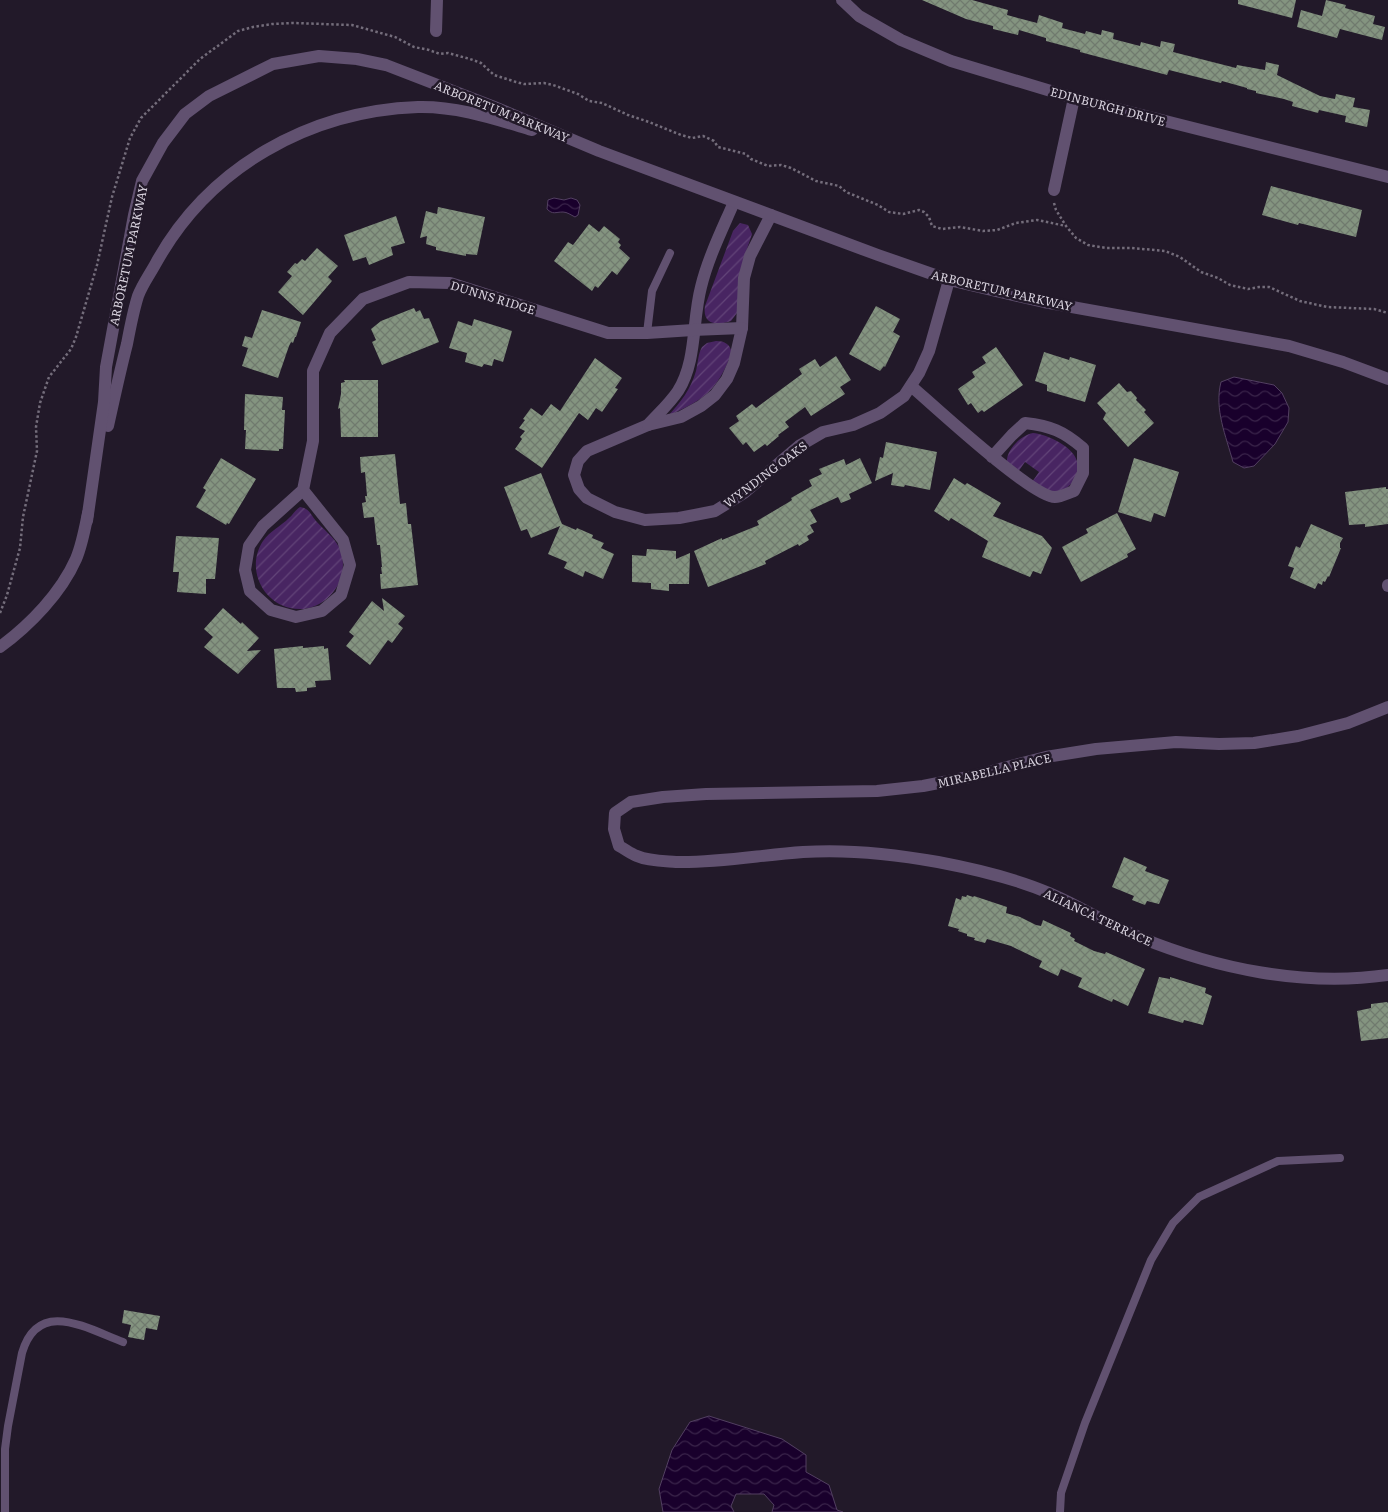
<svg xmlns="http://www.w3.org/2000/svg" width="1388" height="1512" viewBox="0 0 1388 1512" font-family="Literata,serif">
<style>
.garden{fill:url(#garden-furrows)}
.water{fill:url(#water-waves);stroke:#523f61}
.building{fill:url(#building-cross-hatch)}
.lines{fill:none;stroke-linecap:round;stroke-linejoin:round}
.path{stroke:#746d7b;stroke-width:2.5;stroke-dasharray:2.5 2.5;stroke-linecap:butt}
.service{stroke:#615170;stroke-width:8}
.minor{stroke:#615170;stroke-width:12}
.tertiary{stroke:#615170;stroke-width:12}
.labels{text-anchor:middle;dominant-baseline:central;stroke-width:5;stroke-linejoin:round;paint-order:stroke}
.street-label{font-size:12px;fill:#d8d2de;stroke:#221929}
</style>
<defs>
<pattern id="garden-furrows" width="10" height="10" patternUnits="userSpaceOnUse" patternTransform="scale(1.25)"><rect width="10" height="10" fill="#482562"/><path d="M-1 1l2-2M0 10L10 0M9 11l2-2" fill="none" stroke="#624478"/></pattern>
<pattern id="water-waves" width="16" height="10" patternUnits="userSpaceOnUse" patternTransform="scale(1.25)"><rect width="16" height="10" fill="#19002c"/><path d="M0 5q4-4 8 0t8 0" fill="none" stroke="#3a244a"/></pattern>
<pattern id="building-cross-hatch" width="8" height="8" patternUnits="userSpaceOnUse" patternTransform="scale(1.25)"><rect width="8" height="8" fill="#849480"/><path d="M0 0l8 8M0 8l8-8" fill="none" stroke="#707a6e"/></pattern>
</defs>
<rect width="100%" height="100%" fill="#221929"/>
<g class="garden">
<path d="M 740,223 L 748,225 L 752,234 L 746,252 L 737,313 L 731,321 C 717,326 702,325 705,306 L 733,231 Z"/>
<path d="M 716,341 C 725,341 730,344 732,353 C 715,393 706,398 668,416 C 680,403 691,389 696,371 C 698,363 698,354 702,347 L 707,343 Z"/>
<path d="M 1033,433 C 1045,434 1067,444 1074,455 C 1084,469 1072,492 1054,492 C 1047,491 1038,485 1032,482 L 1039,472 L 1025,462 L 1018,472 L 1007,462 C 1006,450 1021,435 1033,433 Z"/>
<path d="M 300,507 C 309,508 311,515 316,521 C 324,530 334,537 339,547 C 354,579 324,616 290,608 C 261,601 246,567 263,541 C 270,531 281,526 289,518 C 293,515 295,510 300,507 Z"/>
</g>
<g class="water">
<path d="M 554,198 L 564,200 L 571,198 L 577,200 L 580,205 L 578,215 L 575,217 C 571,215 567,212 563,212 C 555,212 553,215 547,209 L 548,200 Z"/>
<path d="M 1234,377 L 1274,385 L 1282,393 L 1289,408 L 1288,422 L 1275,444 L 1254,466 L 1244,468 L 1233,462 C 1226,436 1214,409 1221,382 Z"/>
<polygon points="709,1416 782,1439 806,1455 806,1472 829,1485 837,1510 843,1512 772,1512 774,1505 764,1494 736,1494 731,1506 734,1512 663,1512 659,1489 672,1450 690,1422"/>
</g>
<g class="building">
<polygon points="922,0 972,0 1008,10 1007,15 1037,23 1039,15 1063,23 1062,28 1085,34 1086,31 1101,35 1102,30 1114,33 1113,39 1140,46 1141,42 1160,47 1161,41 1175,44 1173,52 1236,68 1237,65 1265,70 1266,62 1279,65 1277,75 1320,96 1335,99 1336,94 1355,98 1353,107 1370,110 1367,127 1345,122 1346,116 1319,110 1318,113 1292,106 1293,102 1284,99 1256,93 1256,91 1247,89 1247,88 1222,81 1221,83 1169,70 1167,75 1080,52 1080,50 1046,41 1046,38 1019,30 1018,35 993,29 993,26 966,19"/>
<polygon points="1238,0 1296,0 1292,18 1238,4"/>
<polygon points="1326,0 1346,5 1345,8 1375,16 1373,24 1385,27 1382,40 1340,29 1337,38 1297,27 1301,10 1322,16"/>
<polygon points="1271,186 1362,210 1356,237 1299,223 1298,225 1262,215"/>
<polygon points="438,207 485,217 477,255 466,254 466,256 436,250 436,247 426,244 427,236 420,238 426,211 437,214"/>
<polygon points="396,216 405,243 391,247 393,255 369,265 366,257 353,261 344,235"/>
<polygon points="589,224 599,232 604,226 620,239 618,242 621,245 619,248 630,258 617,275 612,271 598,288 595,286 592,291 554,261 568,242 573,245"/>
<polygon points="317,248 338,266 328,277 332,281 303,315 278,292 292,276 287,272 295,263 297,264 302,259 305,261"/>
<polygon points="876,306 900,319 893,332 900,336 885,367 884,366 880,371 849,354"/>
<polygon points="414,308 416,312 420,310 424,319 429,318 439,342 382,365 372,342 376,340 371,329 381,321"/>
<polygon points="262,310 301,322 296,337 295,337 293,343 291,342 289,346 278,378 242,366 248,348 242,346 245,336 252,338"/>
<polygon points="474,319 512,331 503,362 494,359 492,366 484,364 482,367 465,362 467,353 449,348 458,321 472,326"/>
<polygon points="996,347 1023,385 984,412 982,410 978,413 971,403 968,405 958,389 975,377 972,372 986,363 982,357"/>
<polygon points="1044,352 1069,360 1070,357 1096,365 1085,402 1047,391 1047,385 1035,381"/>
<polygon points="836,356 851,380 840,387 845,394 811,416 805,407 785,422 789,427 778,435 779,436 767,446 765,444 754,452 746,442 743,445 729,428 739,421 736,416 752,404 756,408 802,374 799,369 815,359 820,367"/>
<polygon points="595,358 622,378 615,388 618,389 602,412 596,408 588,420 579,413 542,468 515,449 522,439 520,437 525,431 519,428 525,420 523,419 531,408 542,416 551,404 560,411"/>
<polygon points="344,380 378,380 378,437 341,437 340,408 338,409 341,394 341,383 345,382"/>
<polygon points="1119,383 1127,392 1131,391 1137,398 1136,400 1146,410 1144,412 1154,423 1128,447 1103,419 1106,413 1097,403"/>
<polygon points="245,394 283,397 282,410 285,410 283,449 279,449 279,451 245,449 246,430 244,430"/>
<polygon points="886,442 937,452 930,490 905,485 904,487 891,485 893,473 875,481 880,457 883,458"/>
<polygon points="395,454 400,504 406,503 408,524 411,524 418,585 381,589 380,574 382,574 381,567 382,567 380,545 377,545 374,517 364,518 362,503 366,502 365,496 367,496 365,472 361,473 360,457"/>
<polygon points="221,458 256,479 229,524 227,523 226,525 196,507 206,490 203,488"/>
<polygon points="860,458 872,483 849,494 851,499 841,503 838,497 810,510 817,522 810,525 814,532 807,536 809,540 799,546 798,544 765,561 766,564 708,587 694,551 722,538 722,540 759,525 757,521 789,502 792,500 791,498 812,486 809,480 822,474 819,469 844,459 846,465"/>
<polygon points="1134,458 1179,472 1165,517 1154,513 1151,522 1118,512"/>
<polygon points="541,473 562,524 576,530 577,528 593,535 592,538 604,543 601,548 614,554 603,579 585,571 583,577 564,568 567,562 548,554 560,526 531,538 527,529 521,531 504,487"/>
<polygon points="954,478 965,485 967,483 1001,503 993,516 1042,536 1052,548 1041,574 1033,571 1030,577 982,557 988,541 951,518 949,521 934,511"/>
<polygon points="1386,487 1386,489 1388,489 1388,524 1365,527 1365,524 1349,525 1345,492"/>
<polygon points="1117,513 1136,549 1127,554 1128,557 1081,582 1062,547 1088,533 1086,529"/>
<polygon points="1311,524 1343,538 1340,543 1340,548 1341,548 1329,577 1328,576 1325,582 1323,581 1322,585 1318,583 1315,589 1290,578 1294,568 1288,566 1296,546 1300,548"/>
<polygon points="176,536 219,538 215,579 206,579 206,594 177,592 179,572 173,572"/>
<polygon points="647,549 676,551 676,559 690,553 689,584 669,584 669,591 651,589 651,583 632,582 632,555 646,556"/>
<polygon points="382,598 405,616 398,624 403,628 392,643 388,640 370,665 346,646 354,636 349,632 372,601 384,611"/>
<polygon points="223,608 241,624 242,622 259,638 247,651 261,650 238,674 204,647 213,637 204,629"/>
<polygon points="303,646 303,648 324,646 324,649 328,648 331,680 315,681 316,687 307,688 307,691 296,692 295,688 277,688 274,649"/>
<polygon points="1124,857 1147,867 1145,871 1169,880 1159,904 1147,901 1145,905 1132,900 1134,896 1112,887"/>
<polygon points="967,895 973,897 974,896 1007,907 1006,913 1020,917 1036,925 1041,926 1043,920 1071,933 1070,936 1075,939 1074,941 1094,951 1105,954 1106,952 1145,969 1128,1006 1113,999 1112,1002 1078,987 1082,978 1061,969 1058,976 1039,967 1042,961 1011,946 987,939 985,943 974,940 975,938 967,936 967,934 958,931 959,929 948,926 956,898 961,900 962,896 966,897"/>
<polygon points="1159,977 1170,979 1170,977 1206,988 1205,993 1212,996 1203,1025 1184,1020 1183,1023 1148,1013"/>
<polygon points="1387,1002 1388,1003 1388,1038 1361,1041 1357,1011 1371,1008 1371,1004"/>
<polygon points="124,1310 160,1316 157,1330 146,1328 144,1340 128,1337 131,1325 122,1323"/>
</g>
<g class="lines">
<g class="path">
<polyline points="1054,203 1056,210 1066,226 1076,238 1088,245 1106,248 1132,248 1165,251 1180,257 1201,272 1218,278 1230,285 1248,289 1259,287 1269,287 1300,301 1327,307 1374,309 1388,313"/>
<polyline points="0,613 7,595 20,548 23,517 37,451 36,427 40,403 49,377 71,349 76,337 97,265 112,197 130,138 141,118 200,59 238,31 253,27 272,24 293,23 352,25 395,37 414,47 429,50 440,54 448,53 470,59 481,63 494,75 516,82 524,84 544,83 553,85 578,94 589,101 602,103 628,115 649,122 681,135 692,138 703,136 714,141 718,147 746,154 751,159 768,166 781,165 791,168 816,181 839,186 846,192 878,205 889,212 903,214 919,210 924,212 929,217 932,226 942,229 960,227 983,231 997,230 1016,223 1037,220 1066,226"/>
</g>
<g class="service">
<polyline points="647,333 652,291 670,253"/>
<path d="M 5,1512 L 5,1449 L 8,1426 L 22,1353 C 38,1298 86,1328 123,1342"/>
<polyline points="1060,1512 1061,1493 1085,1423 1151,1260 1173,1223 1199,1197 1278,1161 1340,1158"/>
</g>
<g class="minor">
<polyline points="842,0 859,16 901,40 951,61 1074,98 1388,177"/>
<polyline points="436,31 437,0"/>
<polyline points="1054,190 1074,98"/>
<polyline points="771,215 750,256 744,278 742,328 734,363 727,379 715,395 701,406 681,417 648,425 587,451 578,461 574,475 579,489 587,498 615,512 645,520 679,518 715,511 744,493 799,446 823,432 853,425 880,413 904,396 919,373 929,351 949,280"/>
<path d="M 911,386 C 933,405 1033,498 1055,497 C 1061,497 1068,493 1074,491 L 1083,473 L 1083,448 C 1063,431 1051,426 1025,423 L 1012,435 L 992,457"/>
<path d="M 648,425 C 658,414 670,403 678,391 C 697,361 692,321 701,287 C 708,258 722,230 734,202"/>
<polyline points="303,490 343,540 350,565 341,595 322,611 296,617 271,610 250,591 245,570 249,546 263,526 303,490 313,441 313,371 330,333 363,299 409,282 450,283 608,333 647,333 693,330 742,328"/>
<polyline points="1388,585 1388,586"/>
<path d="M 1388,707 L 1348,723 L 1298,736 L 1254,743 L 1219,744 L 1176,742 L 1096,749 L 1046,757 L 969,777 L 923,786 L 877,791 L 706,794 L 663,797 L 631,802 L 615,813 L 614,829 L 619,846 C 625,849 631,854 637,856 C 648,861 663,861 676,862 C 719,863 760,855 803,852 C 848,849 894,854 938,862 C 975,869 1014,878 1049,893 C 1080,906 1108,925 1139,937 C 1217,969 1304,987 1388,975"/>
</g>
<g class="tertiary">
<path d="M 108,426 C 114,399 120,371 127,344 C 130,328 133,312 138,296 C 142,285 150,274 156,263 C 209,167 309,111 418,107 C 457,106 495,119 532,130"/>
<polyline points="87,521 104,402 106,367 134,215 142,181 163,143 185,114 209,96 273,64 319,56 357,59 386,65 492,106 599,151 878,255 949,280 1044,302 1289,346 1343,362 1388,379"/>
<path d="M 0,647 C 30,625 61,593 76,559 C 82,545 85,528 88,513"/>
</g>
</g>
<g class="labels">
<g class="street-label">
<text transform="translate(1108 106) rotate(15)">EDINBURGH DRIVE</text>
<text transform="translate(502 111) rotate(22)">ARBORETUM PARKWAY</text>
<text transform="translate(128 255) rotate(-78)">ARBORETUM PARKWAY</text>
<text transform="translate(1002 290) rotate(13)">ARBORETUM PARKWAY</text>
<text transform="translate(493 297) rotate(17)">DUNNS RIDGE</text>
<text transform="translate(765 474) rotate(-37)">WYNDING OAKS</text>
<text transform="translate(994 770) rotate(-13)">MIRABELLA PLACE</text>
<text transform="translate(1098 917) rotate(25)">ALIANCA TERRACE</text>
</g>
</g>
</svg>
